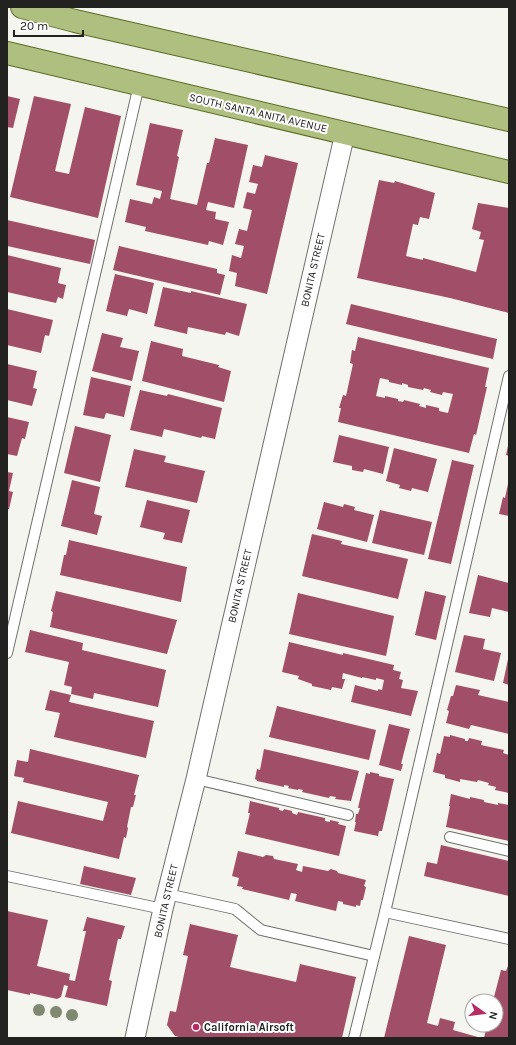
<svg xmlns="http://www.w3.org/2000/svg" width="516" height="1045" viewBox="0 0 516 1045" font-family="Karla,sans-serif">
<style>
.building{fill:#a14f68;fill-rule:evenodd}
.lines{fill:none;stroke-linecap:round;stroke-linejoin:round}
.service-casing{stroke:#6e706b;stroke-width:12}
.minor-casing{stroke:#6e706b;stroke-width:21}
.primary-casing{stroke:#5b6c26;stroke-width:24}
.service{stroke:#fff;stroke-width:10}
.minor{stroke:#fff;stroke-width:19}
.primary{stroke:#afbf7f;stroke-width:22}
.tree{fill:#818871}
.poi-dot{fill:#b72b62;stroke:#fff;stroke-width:1.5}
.labels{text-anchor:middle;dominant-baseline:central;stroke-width:4;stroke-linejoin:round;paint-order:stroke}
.street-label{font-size:11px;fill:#222321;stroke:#fff}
.poi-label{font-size:11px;font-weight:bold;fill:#222321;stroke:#fff;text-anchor:start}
</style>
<rect width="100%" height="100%" fill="#f3f5ee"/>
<g class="building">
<polygon points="7,96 20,99 13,128 7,127"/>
<polygon points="34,96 71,104 55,171 69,174 85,107 121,116 98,218 10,197"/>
<polygon points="150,123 183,130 177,156 179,157 170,199 197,205 207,163 209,163 215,138 248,145 234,208 208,202 206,210 216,212 215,219 229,222 223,245 209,241 208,245 145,231 146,227 125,222 130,199 152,204 154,197 160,199 162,191 136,185"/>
<polygon points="265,155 298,163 267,294 235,286 237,273 229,271 232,255 241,258 244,246 235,244 239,229 247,231 252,210 243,208 247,192 255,194 258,184 249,182 253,165 262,167"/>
<polygon points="379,180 394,183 395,181 435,193 429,219 420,217 418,225 413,224 406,256 423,260 423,258 476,272 484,240 479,239 481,232 472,229 478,203 509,208 509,313 450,298 357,278"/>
<polygon points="7,220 95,240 90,264 7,246"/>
<polygon points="119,246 217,269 217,273 225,275 220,295 113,270"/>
<polygon points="7,255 61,268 58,283 66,285 63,299 58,297 56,303 7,292"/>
<polygon points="115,274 154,283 147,314 129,309 127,316 106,311"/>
<polygon points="163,287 191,293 191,291 247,304 239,336 226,332 225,335 188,327 187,334 154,326"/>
<polygon points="351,304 497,339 493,359 346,324"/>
<polygon points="7,309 53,320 49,336 45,335 41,353 7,345"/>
<polygon points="102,333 123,338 120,347 139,351 132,381 92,371"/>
<path d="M 358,337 L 489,368 L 485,387 L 487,387 L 476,435 L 474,434 L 469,453 L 338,422 L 341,408 L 339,408 L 343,395 L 346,396 L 353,364 L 350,363 L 352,350 L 355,351 ZM 380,378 L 389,380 L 389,382 L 402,385 L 402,383 L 408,385 L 408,387 L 423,390 L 424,388 L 431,390 L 430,392 L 442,395 L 443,392 L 453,394 L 448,413 L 439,411 L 439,408 L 426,405 L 426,408 L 419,406 L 420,404 L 404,400 L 403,402 L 398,401 L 398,399 L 385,396 L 385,398 L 376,396 Z"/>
<polygon points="151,341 183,349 182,356 219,365 218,367 231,371 224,402 142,381"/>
<polygon points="7,364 37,371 33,388 37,389 32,406 7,400"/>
<polygon points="91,377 131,386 124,417 106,413 104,419 83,415"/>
<polygon points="140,390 167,396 168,394 222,408 215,439 202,436 201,438 164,429 162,437 130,430"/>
<polygon points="7,417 29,422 25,439 22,438 17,456 7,454"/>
<polygon points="75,426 111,435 100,482 64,473"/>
<polygon points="339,435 389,447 383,474 364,469 363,472 352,470 352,466 333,462"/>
<polygon points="508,446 509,446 509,456 506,455"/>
<polygon points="394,448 437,459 428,492 412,488 411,491 399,488 400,485 386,481"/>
<polygon points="134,449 166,456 164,462 205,471 197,503 125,487"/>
<polygon points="452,460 474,465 451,564 428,559"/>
<polygon points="7,472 13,473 9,491 13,492 9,509 7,509"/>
<polygon points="72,480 100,487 94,514 102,516 97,535 61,526"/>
<polygon points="508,484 509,484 509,516 499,514 503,497 505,498"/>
<polygon points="147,500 190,510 182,543 163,539 165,533 140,527"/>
<polygon points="324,502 343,507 344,504 355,507 354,510 374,515 367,542 317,529"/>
<polygon points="380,510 432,522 424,555 372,543"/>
<polygon points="312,534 342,541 341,544 408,559 398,599 302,576"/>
<polygon points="69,540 187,567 181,602 60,575 64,555 66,555"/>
<polygon points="478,575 509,583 509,612 492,608 490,617 469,613"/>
<polygon points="56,591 177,620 167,654 50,627 53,612 51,611"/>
<polygon points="425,591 446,596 436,640 415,635"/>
<polygon points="298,593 394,616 386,656 289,634"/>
<polygon points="30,630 83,643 82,650 166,670 158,707 94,693 93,699 71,694 72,687 64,685 69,662 25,652"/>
<polygon points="464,635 485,639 483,649 501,653 494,681 455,672"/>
<polygon points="289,642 343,655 343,653 394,665 393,670 401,672 399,679 403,680 401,688 418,691 411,716 351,702 355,685 378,691 378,689 382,690 384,680 376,678 376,680 362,677 362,678 343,673 342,679 345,679 342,689 332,687 331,690 312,686 312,684 298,679 299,676 282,672"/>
<polygon points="508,659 509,659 509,685 503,683"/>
<polygon points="456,685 480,690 478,695 509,702 509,734 471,725 469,729 446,723 449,711 447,710 451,696 453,696"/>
<polygon points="50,690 71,695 69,702 154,721 146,758 54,737 60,713 45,710"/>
<polygon points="277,706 376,730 369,760 269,737"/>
<polygon points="389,724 410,729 401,764 403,764 401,771 379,765"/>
<polygon points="450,735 465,739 465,741 468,741 469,738 482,741 481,745 504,750 503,753 509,755 509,793 495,790 496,787 488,785 489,783 478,780 477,782 460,779 460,782 445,778 445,775 433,772 437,753 440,754 444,736 450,737"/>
<polygon points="30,749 139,775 134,795 136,795 133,807 131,807 127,827 128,828 126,838 124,837 119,859 11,833 18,801 103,821 108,802 23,782 24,778 14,776 17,760 28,762"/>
<polygon points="264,749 359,771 351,801 335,799 336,797 330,796 329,798 302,792 303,790 298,789 298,790 288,788 289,786 284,785 284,787 257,781 257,780 255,779 257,769 260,770"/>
<polygon points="370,772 379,774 379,776 394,779 382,831 379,831 378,836 354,831 356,822 355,822 356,814 358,814 360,808 358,808 366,773 370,774"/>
<polygon points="451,794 470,799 470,797 484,800 484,802 498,805 498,803 509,805 509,841 446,827 450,806 449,806"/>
<polygon points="250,801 279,808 279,810 283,811 284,809 292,811 292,813 297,815 298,812 325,818 325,821 330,822 330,820 339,822 338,824 346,826 339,856 245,834 250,813 248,813"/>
<polygon points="441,845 509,861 509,896 424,876 427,862 437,864"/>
<polygon points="238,851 263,857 266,855 273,856 274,859 298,864 296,870 302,872 303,866 328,871 331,869 337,871 338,873 366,880 364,886 366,887 363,900 361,900 360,906 356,905 356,907 343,904 343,902 338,901 336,911 295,901 297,894 291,893 289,900 242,889 243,887 237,886 239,878 232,876"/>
<polygon points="84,866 136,878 131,895 80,884"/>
<polygon points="7,911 48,920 37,966 70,974 69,980 75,981 86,931 83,931 87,917 125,926 121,939 118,939 109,980 112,981 107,1006 65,997 68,986 64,985 61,997 57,999 30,993 30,995 7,990"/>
<polygon points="190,924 238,935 230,967 296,982 300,964 356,977 342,1038 183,1038 175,1036 167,1025 170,1011 176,1012 188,956 183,955"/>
<polygon points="409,936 446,945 427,1023 438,1026 440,1018 455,1022 453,1030 481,1038 384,1038"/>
<polygon points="508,966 509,966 509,1038 484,1038 487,1025 496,1025 496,1001 493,1001 501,970 506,971"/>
</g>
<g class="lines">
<defs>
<g id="service">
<polyline points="7,653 139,85"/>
<polyline points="196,779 348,815"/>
<polyline points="450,837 509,851"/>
<polyline points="7,876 163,909"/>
<polyline points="167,894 235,909 261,930 374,956"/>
<polyline points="385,912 509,939"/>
<polyline points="354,1038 385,912 509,376"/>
</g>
<polyline id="minor" points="135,1038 163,909 196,779 345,133"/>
<g id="primary">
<polyline points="22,7 75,21 509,120"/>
<polyline points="7,53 509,172"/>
</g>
</defs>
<use href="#service" class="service-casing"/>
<use href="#minor" class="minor-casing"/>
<use href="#primary" class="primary-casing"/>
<use href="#service" class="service"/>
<use href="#minor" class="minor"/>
<use href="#primary" class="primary"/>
</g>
<g class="tree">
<circle cx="39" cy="1010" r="6"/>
<circle cx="56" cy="1012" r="6"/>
<circle cx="72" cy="1015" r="6"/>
</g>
<circle class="poi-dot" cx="196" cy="1027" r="4"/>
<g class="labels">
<g class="street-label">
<text transform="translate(258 113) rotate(13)">SOUTH SANTA ANITA AVENUE</text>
<text transform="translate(313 270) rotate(-77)">BONITA STREET</text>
<text transform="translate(240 586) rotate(-77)">BONITA STREET</text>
<text transform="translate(166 901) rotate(-77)">BONITA STREET</text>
</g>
<g class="poi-label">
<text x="204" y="1027">California Airsoft</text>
</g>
</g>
<rect width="516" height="1045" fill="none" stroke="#222321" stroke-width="16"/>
<g transform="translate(484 1013) rotate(104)"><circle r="19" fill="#ffffff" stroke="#a7a7a6"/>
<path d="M0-3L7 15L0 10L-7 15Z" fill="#b72b62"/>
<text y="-6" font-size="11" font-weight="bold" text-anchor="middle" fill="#222321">N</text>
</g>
<path d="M14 30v6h69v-6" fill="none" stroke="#222321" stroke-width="2"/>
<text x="20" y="30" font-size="12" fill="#222321" stroke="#ffffff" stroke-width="3" paint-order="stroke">20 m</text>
</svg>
